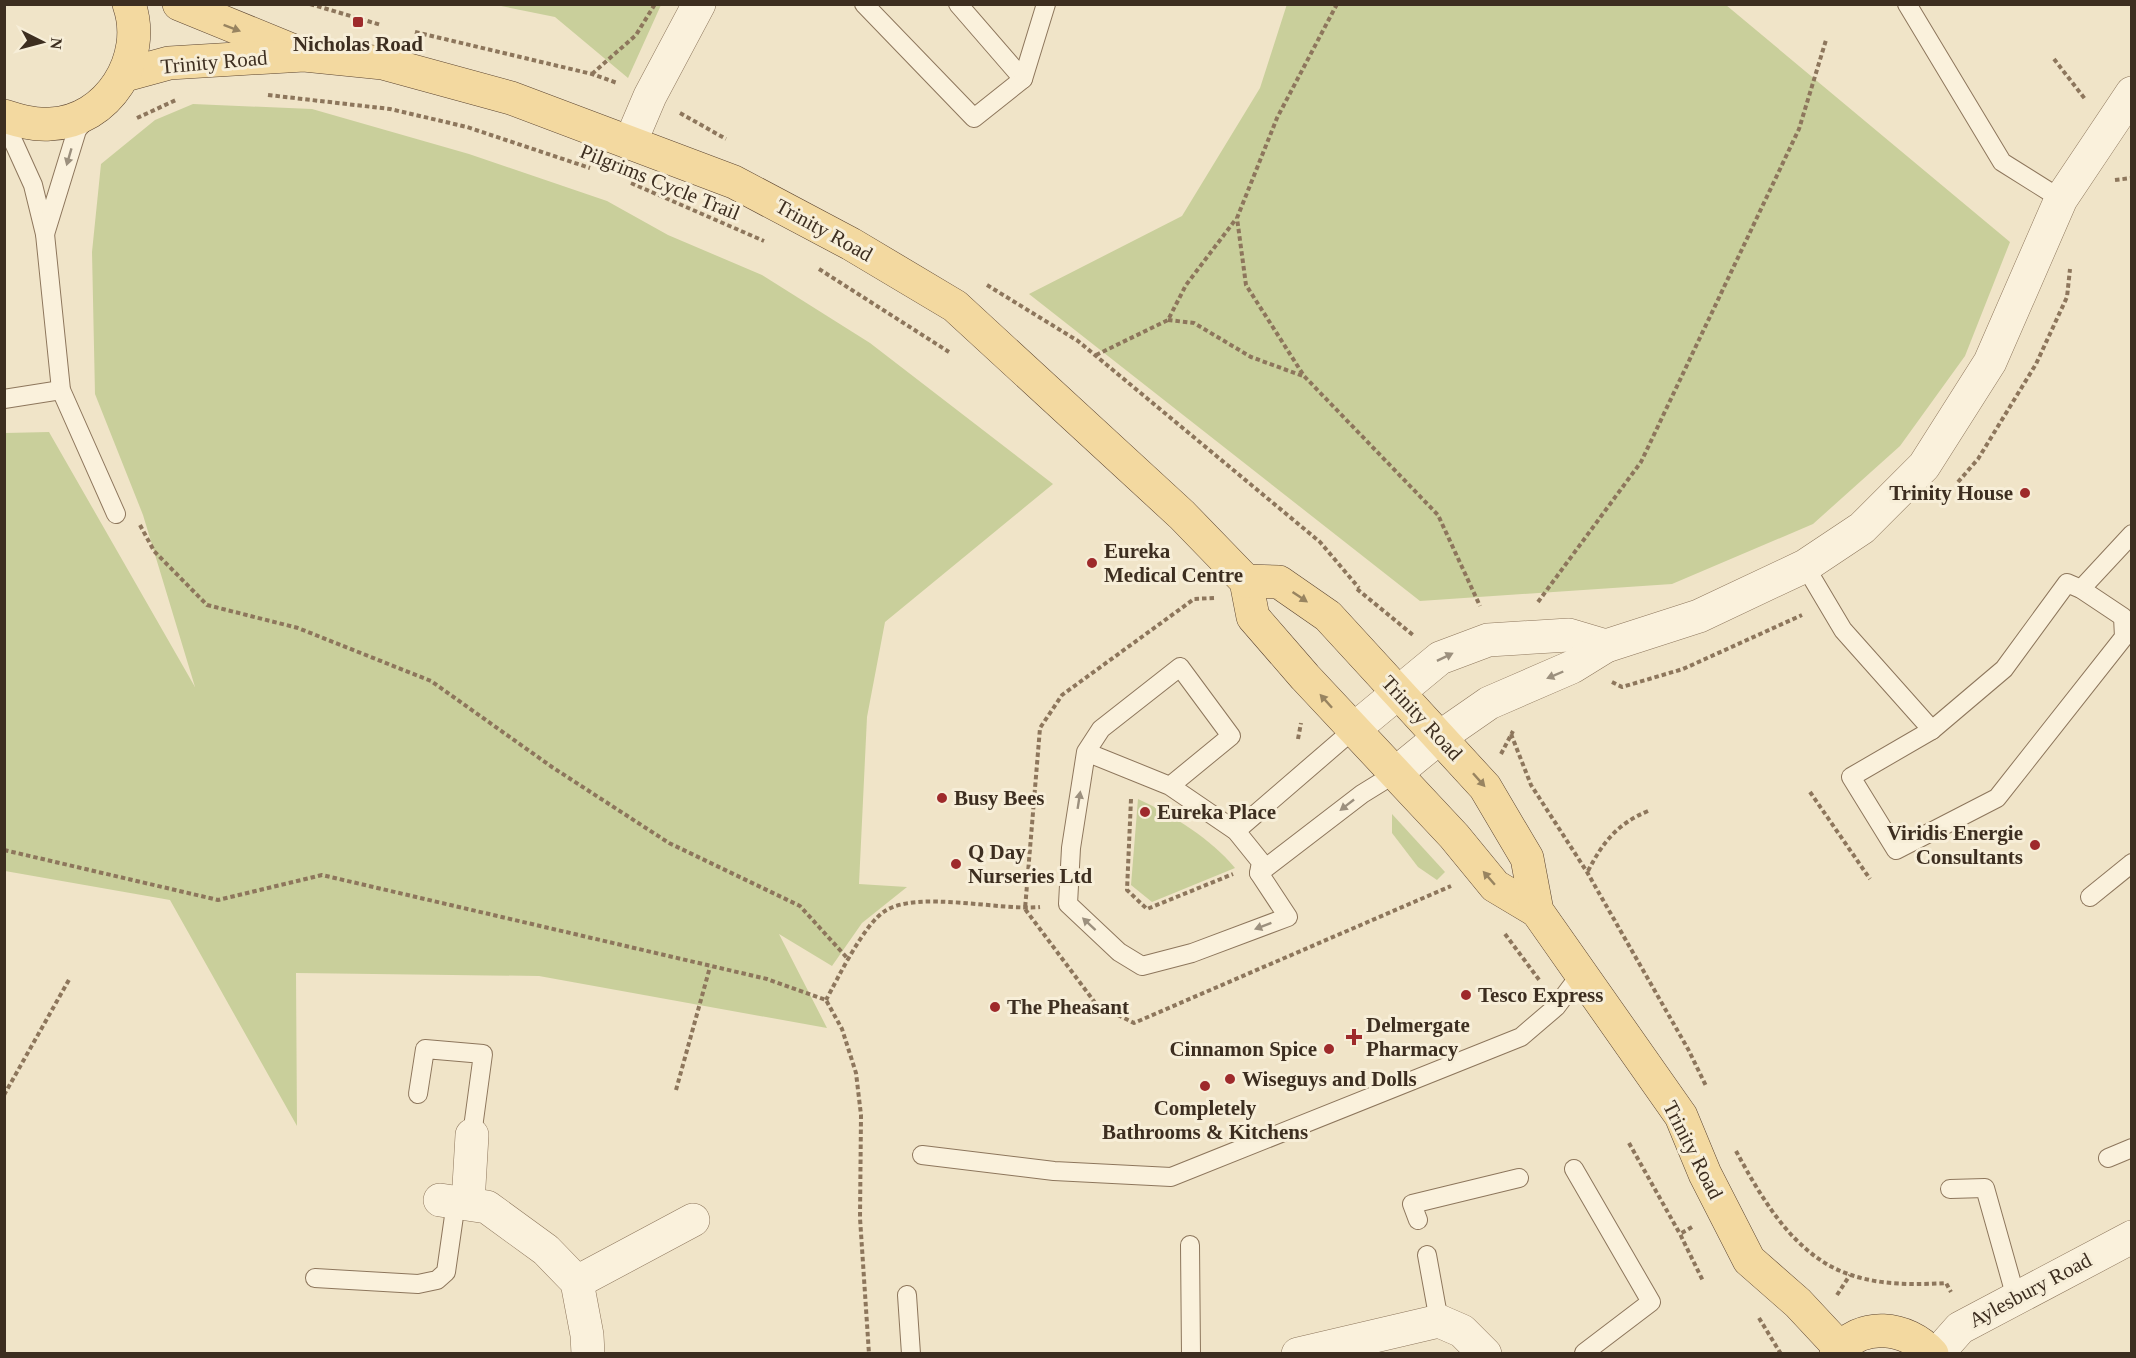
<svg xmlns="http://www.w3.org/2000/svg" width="2136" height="1358" viewBox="0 0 2136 1358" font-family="'Times New Roman',serif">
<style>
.green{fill:#c9cf9b}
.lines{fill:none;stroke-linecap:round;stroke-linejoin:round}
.lane-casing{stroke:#8d765c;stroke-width:20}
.street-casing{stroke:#8d765c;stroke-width:34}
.primary-casing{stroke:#5b4430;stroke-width:34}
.path{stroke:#8d765c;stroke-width:4;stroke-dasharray:4.5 3;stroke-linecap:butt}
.lane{stroke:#faf1dc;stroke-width:18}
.street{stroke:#faf1dc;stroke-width:33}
.primary{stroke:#f3d9a0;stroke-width:33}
.oneway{fill:#988460}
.oneway2{fill:#9c907e}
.poi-dot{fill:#9e2a2b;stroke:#f7eed8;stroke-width:2}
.labels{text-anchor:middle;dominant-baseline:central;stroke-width:6;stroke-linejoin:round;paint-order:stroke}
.poi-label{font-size:21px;font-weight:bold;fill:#3d2e20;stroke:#f7eed8;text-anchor:start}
.street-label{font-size:21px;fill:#3d2e20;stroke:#f7eed8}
</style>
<rect width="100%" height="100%" fill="#f0e4c8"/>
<g class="green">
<polygon points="1287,4 1726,5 2010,242 1965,356 1900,446 1813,524 1672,584 1420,601 1029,294 1182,216 1260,88"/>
<polygon points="496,5 661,5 628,78 555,17"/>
<polygon points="193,104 312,109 469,154 607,201 668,235 762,275 870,343 1053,484 885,622 867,717 859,884 907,887 862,923 832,966 779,934 827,1028 539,976 296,973 297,1126 170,900 5,871 5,433 49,432 195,687 143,515 95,394 92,252 101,164 155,120"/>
<path d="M 1138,799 C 1174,816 1210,838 1235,868 L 1152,902 L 1131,885 Z"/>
<polygon points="1392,814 1445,872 1437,880 1418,867 1392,833"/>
</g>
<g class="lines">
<defs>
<g id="lane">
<polyline points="864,4 974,118 1023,79 958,4"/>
<polyline points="1907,4 2002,162 2061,199"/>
<polyline points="1023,79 1046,4"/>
<polyline points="4,121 33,185 45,234 61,390 116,514"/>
<polyline points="45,234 77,130 88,117"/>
<polyline points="4,399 61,390"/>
<polyline points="1805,566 1843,630 1932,730"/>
<polygon points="2067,583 2081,589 2123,617 2124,637 1997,798 1896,850 1851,777 1932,730 2004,669"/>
<polyline points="2081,589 2132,534"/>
<polyline points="1086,752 1170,786 1236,831 1261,862 1259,873 1288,917 1192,953 1142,966 1119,952 1068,904 1071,848 1086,752 1101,729 1180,667 1231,736 1170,786"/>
<polyline points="1236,831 1353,730"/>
<polyline points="1259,873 1362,794 1396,773"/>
<polyline points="2090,897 2132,863"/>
<polyline points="418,1094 425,1049 483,1054 472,1135"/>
<polyline points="922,1155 1054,1171 1171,1177 1521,1037 1556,1007 1580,975"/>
<polyline points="2108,1158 2132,1148"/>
<polyline points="1574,1169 1651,1302 1584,1353"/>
<polyline points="1950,1189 1985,1188 2016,1298"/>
<polyline points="1418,1220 1412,1204 1519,1178"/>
<polyline points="1190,1245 1191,1354"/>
<polyline points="1427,1255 1439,1321"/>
<polyline points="315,1278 418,1284 437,1280 446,1272 456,1202"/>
<polyline points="907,1295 911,1354"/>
</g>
<g id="street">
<polyline points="630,143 650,96 699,4"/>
<polyline points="1353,730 1440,658 1488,640 1569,635 1606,646"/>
<polyline points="1396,773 1440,737 1489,703 1572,667 1606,646 1699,616 1805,566 1862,528 1924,466 1990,362 2061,199 2132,93"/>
<polyline points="440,1200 487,1207 546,1250 577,1282 587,1335 588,1354"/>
<polyline points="468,1203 472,1135"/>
<polyline points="577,1282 693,1220"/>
<polyline points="1298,1354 1439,1321 1462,1331 1485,1354"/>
<polyline points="1937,1354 1960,1328 2132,1237"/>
</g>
<g id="primary">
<polyline points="179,4 294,51"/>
<polyline points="125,75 169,63 304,55 383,63 511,98 734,182 851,244 955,306 1182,515 1246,581 1253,617 1305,677 1454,836 1495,886 1537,911"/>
<path d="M 4,116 C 20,121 33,125 50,124 C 108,122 148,58 129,4"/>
<polyline points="1246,581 1279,582 1328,616 1485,787 1527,858 1537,911 1681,1116 1705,1174 1749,1260 1798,1303 1840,1348"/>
<path d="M 1836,1354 C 1860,1320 1907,1326 1932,1354"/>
</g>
</defs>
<use href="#lane" class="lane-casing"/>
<use href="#street" class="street-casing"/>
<use href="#primary" class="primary-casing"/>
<g class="path">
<polyline points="310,4 381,25"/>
<polyline points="1337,4 1277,118 1237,218 1246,285 1304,376 1438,515 1480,606"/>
<polyline points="415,32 592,74 617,83"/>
<polyline points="2054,59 2085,99"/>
<polyline points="592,74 636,35 655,4"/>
<polyline points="268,95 390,109 467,127 590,168"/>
<polyline points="680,113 726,139"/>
<polyline points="137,118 176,100"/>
<polyline points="2115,180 2132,178"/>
<polyline points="631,183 764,241"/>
<polyline points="819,269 949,352"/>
<polyline points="987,285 1078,341 1320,542 1359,588"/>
<polyline points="1168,320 1194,323 1251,357 1303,376"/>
<polyline points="1096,355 1168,320 1186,285 1236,219"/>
<polyline points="1958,482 1978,459 2036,364 2067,297 2070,269"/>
<polyline points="140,525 154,551 207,605 298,628 431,681 552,767 669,843 800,906 849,960"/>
<polyline points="1357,589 1413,635"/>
<polyline points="1214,598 1194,599 1062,695 1040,728 1025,909 1096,1004 1134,1023 1451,886"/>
<polyline points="1538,602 1641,462 1799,129 1826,40"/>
<polyline points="1612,682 1622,687 1683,669 1802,615"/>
<polyline points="1511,734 1531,785 1587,872 1688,1049 1706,1086"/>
<polyline points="1298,739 1301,723"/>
<polyline points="1501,754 1513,731"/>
<polyline points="1810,792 1870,879"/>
<polyline points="1131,799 1127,890 1147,909 1233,874"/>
<polyline points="4,850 218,900 322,875 767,979 826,1000 842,1029 856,1073 861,1115 860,1218 869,1354"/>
<path d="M 1588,871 C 1603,842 1617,824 1648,811"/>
<polyline points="1505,934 1540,981"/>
<path d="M 826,1000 C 838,978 864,924 885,911 C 917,890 1000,911 1040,907"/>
<polyline points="676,1090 710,967"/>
<polyline points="4,1095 70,978"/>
<polyline points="1629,1143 1680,1234"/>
<path d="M 1736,1151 C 1762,1199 1795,1257 1851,1275 C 1880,1285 1916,1285 1946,1283 L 1951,1292"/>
<polyline points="1692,1227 1680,1234 1703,1281"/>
<polyline points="1837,1295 1850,1275"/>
<polyline points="1759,1318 1781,1354"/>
</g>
<use href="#lane" class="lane"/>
<use href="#street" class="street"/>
<use href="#primary" class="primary"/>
</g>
<defs><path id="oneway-solid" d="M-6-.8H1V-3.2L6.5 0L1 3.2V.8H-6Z" transform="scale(1.5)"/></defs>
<g class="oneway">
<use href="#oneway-solid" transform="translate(232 28) rotate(21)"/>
<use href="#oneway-solid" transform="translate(1300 597) rotate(34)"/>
<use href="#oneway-solid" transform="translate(1326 701) rotate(-132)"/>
<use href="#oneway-solid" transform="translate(1479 780) rotate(48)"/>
<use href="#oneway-solid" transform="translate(1489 878) rotate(-131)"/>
</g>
<g class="oneway2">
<use href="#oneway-solid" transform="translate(69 157) rotate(106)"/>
<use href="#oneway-solid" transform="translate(1445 657) rotate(-26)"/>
<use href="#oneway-solid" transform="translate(1555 675) rotate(157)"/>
<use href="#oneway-solid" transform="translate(1079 800) rotate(-81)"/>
<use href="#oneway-solid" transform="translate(1347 805) rotate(142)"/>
<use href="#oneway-solid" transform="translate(1089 924) rotate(-137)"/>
<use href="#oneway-solid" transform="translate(1263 926) rotate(159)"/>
</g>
<g class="poi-dot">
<rect x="352" y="16" width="12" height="12" rx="3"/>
<circle cx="2025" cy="493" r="6"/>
<circle cx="1092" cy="563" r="6"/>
<circle cx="942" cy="798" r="6"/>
<circle cx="1145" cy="812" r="6"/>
<circle cx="2035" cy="845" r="6"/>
<circle cx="956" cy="864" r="6"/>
<circle cx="1466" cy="995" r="6"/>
<circle cx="995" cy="1007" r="6"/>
<path d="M1351 1028h6v6h6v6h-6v6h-6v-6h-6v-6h6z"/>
<circle cx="1329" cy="1049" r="6"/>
<circle cx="1230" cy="1079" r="6"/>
<circle cx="1205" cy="1086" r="6"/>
</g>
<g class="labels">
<g class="poi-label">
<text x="358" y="44" text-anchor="middle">Nicholas Road</text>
<text x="2013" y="493" text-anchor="end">Trinity House</text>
<text x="1104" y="551">Eureka<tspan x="1104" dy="24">Medical Centre</tspan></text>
<text x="954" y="798">Busy Bees</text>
<text x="1157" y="812">Eureka Place</text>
<text x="2023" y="833" text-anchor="end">Viridis Energie<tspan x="2023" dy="24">Consultants</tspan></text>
<text x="968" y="852">Q Day<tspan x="968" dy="24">Nurseries Ltd</tspan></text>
<text x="1478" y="995">Tesco Express</text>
<text x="1007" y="1007">The Pheasant</text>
<text x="1366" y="1025">Delmergate<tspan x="1366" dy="24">Pharmacy</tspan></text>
<text x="1317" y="1049" text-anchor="end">Cinnamon Spice</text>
<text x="1242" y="1079">Wiseguys and Dolls</text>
<text x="1205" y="1108" text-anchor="middle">Completely<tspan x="1205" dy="24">Bathrooms &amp; Kitchens</tspan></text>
</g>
<g class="street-label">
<text transform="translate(214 62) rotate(-5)">Trinity Road</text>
<text transform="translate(660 182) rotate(22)">Pilgrims Cycle Trail</text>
<text transform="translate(824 230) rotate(29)">Trinity Road</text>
<text transform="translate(1422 718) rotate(47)">Trinity Road</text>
<text transform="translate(1693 1150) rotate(63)">Trinity Road</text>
<text transform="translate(2030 1290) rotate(-28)">Aylesbury Road</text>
</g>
</g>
<rect width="2136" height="1358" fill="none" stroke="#3d2e20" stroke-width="12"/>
<g transform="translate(42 42) rotate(96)" stroke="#f7eed8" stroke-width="4.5" paint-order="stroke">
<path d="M0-4.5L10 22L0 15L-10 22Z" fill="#3d2e20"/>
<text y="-9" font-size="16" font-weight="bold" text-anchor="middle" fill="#3d2e20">N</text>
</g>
</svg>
